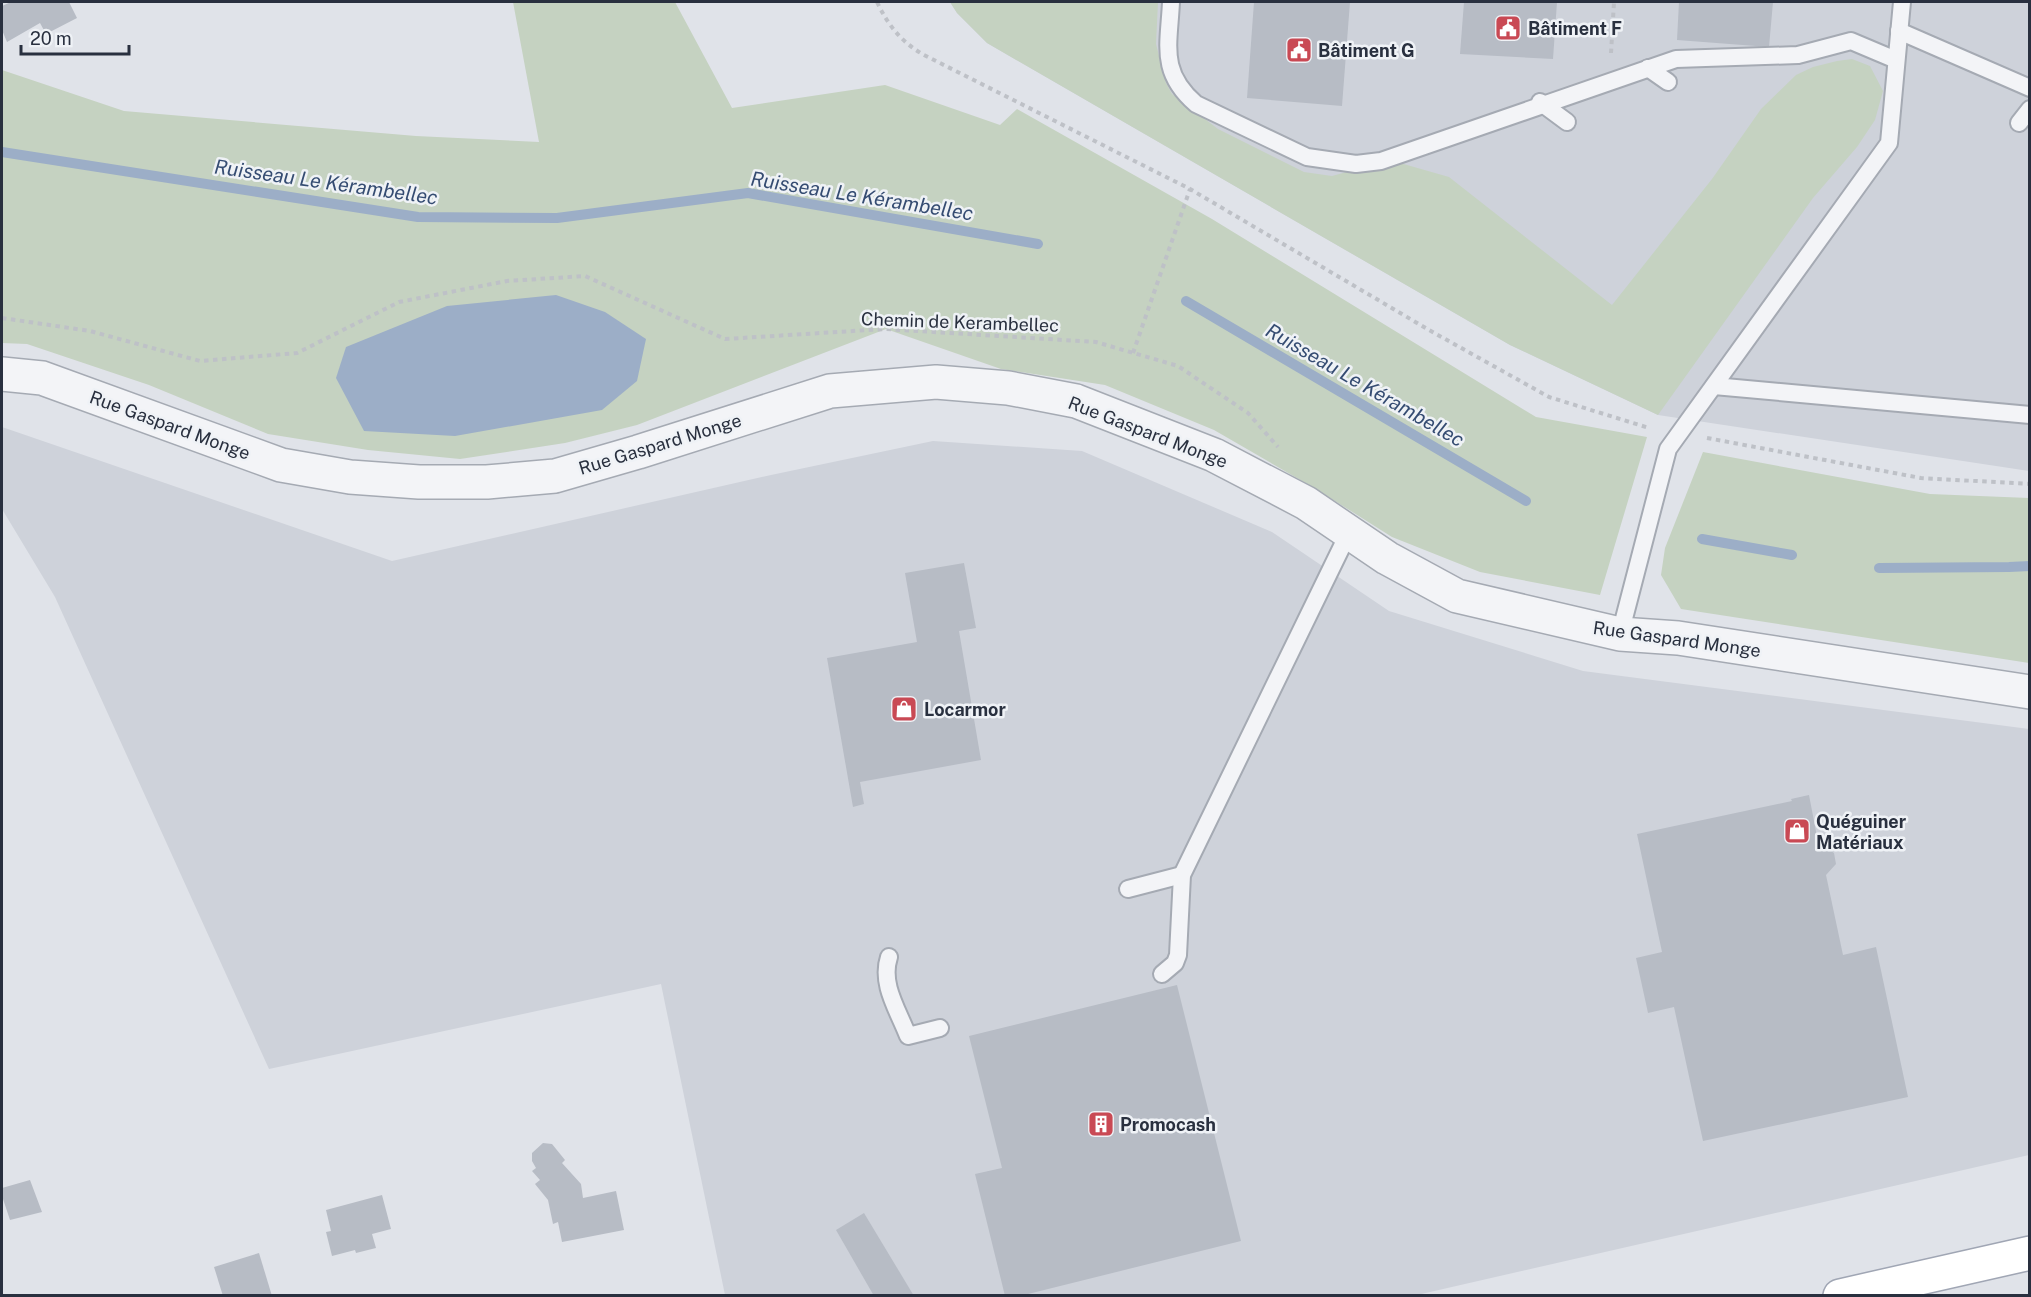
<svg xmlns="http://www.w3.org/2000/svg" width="2031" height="1297" viewBox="0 0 2031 1297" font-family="'Public Sans',sans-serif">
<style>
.built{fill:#ced2da}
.green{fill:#c5d2c1}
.water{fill:#9caec7}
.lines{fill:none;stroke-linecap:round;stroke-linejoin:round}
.stream{stroke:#9caec7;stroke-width:10}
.building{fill:#b7bcc5}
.service-casing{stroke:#a5aab3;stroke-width:20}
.minor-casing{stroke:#a5aab3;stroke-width:36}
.primary-casing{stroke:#a0a6b4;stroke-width:36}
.path{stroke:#bec1c7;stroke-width:4;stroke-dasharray:4.5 4.5;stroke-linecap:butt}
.service{stroke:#f3f4f7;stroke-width:16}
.minor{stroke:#f3f4f7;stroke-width:33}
.primary{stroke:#fff;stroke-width:33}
.labels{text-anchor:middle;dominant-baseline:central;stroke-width:5;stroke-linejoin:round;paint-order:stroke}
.poi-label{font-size:18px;font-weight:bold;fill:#29303f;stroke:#eff2f6;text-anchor:start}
.street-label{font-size:18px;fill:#29303f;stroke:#eff2f6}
.water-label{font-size:20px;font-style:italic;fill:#354c72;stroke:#eff2f6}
</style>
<rect width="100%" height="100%" fill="#e0e3e9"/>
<g class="built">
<polygon points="950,2 2029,2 2029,471 1658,415 1510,345 987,43 957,13"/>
<polygon points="2,427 392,561 771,475 933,441 1082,451 1272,532 1389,611 1583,671 2029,729 2029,1155 1417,1295 725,1295 661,984 269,1069 55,597 2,509"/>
</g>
<g class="green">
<polygon points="513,2 675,2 732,108 885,85 1000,125 1017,109 1212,219 1536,417 1647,437 1600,595 1480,572 1392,537 1316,489 1214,430 1105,385 1001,369 886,329 637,425 565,443 460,459 368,450 268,434 149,385 27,344 2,343 2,70 124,111 416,136 539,142"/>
<polygon points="950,2 1158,2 1156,44 1166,83 1172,94 1218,129 1304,172 1332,176 1350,171 1400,163 1449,177 1612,305 1712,179 1761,109 1796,75 1813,67 1837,61 1852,59 1870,66 1883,91 1875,120 1857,147 1813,198 1658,415 1510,345 987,43 957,13"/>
<polygon points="1703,452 1930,494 2029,498 2029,663 1681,609 1661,575 1665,548"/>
</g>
<polygon class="water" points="556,295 605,312 646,339 637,381 602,410 455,436 364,431 336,378 346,347 447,306"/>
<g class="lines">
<g class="stream">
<polyline points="2,152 418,217 557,218 748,193 1038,244"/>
<polyline points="1186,301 1526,501"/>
<polyline points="1702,539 1792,555"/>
<polyline points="1879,568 2009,567 2030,566"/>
</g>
</g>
<g class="building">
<polygon points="11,2 69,2 77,18 46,34 40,23 7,42 2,30 2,6"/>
<polygon points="1254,2 1350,2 1342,106 1247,98"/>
<polygon points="1464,2 1557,2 1553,59 1460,54"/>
<polygon points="1679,2 1773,2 1769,47 1677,40"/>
<polygon points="964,563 976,628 959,631 981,760 860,782 864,804 853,807 827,658 917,642 905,573"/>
<polygon points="1809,795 1819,847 1828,849 1834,853 1836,864 1826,875 1843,955 1876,947 1908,1097 1703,1141 1674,1007 1648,1013 1636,958 1662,952 1637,834 1792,801 1791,799"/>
<polygon points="1177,985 1241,1241 1020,1296 1005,1296 975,1174 1002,1168 969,1036"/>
<polygon points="543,1143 552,1144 565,1160 562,1163 581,1184 583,1198 616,1191 624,1230 562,1242 558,1222 553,1224 548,1200 535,1184 540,1180 532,1171 536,1168 532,1161 532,1153"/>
<polygon points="30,1180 42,1212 10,1220 2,1196 2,1188"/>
<polygon points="382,1195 391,1229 372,1234 376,1248 356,1253 355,1250 332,1256 326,1232 331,1231 326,1210"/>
<polygon points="864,1213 914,1296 874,1296 836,1230"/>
<polygon points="259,1253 272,1296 223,1296 214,1267"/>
</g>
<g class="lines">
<defs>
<g id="service">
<path d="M 1171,2 C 1169,45 1159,72 1196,104 L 1307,157 L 1356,164 L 1381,161 L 1676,59 L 1798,55 L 1851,41 L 1896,60"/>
<polyline points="1899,31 2030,88"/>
<polyline points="1648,68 1668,82"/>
<polyline points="1540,102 1567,122"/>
<polyline points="2019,123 2030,109"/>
<polyline points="1714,386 2030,415"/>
<polyline points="1620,634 1668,449 1889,143 1902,2"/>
<polyline points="1128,889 1182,875"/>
<path d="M 889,957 C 880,984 898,1010 908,1036 L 940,1028"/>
<polyline points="1162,974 1175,963 1178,955 1182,875 1349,532"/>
</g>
<polyline id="minor" points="2,374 42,378 281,465 350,477 419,482 487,482 555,476 638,452 830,391 936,382 1008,388 1076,401 1214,455 1306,503 1387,558 1457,596 1620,634 1678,638 2030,692"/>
<polyline id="primary" points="1840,1296 2030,1253"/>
</defs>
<use href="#service" class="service-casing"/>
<use href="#minor" class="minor-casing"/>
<use href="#primary" class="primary-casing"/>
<g class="path">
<path d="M 877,2 C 888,25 901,42 924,55 L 1190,189 L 1429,330 L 1549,397 L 1649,428"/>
<polyline points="1611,53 1614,2"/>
<polyline points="2,318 90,331 200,361 297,353 399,302 507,281 585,276 725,339 885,329 1096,342 1178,366 1248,413 1278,447"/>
<polyline points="1133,353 1190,189"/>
<polyline points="1707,438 1921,478 2030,484"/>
</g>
<use href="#service" class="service"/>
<use href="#minor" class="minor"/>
<use href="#primary" class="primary"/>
</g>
<defs>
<symbol id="civic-square" viewBox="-11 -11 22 22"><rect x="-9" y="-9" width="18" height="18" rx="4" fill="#c94954" stroke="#eff2f6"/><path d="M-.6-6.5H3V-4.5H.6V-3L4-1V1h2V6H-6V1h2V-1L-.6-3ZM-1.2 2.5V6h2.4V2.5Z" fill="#fff"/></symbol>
<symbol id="shop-square" viewBox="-11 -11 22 22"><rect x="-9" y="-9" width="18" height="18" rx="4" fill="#c94954" stroke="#eff2f6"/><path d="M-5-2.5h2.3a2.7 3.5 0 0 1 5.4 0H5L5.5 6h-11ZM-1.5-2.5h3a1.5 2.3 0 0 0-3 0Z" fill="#fff"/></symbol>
<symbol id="building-square" viewBox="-11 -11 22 22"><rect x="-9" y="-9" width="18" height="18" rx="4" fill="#c94954" stroke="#eff2f6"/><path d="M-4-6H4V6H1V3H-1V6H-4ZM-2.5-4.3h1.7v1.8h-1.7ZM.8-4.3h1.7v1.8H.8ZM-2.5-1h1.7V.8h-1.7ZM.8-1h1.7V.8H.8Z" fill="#fff"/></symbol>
</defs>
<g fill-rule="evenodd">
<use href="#civic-square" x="1493" y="13" width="30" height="30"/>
<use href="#civic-square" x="1284" y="35" width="30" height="30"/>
<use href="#shop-square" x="889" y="694" width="30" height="30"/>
<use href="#shop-square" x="1782" y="816" width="30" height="30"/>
<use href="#building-square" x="1086" y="1109" width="30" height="30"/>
</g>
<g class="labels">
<g class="poi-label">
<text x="1528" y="28">Bâtiment F</text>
<text x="1318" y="50">Bâtiment G</text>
<text x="924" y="709">Locarmor</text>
<text x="1816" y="821">Quéguiner<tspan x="1816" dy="21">Matériaux</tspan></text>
<text x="1120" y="1124">Promocash</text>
</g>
<g class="street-label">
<text transform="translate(960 322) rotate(2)">Chemin de Kerambellec</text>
<text transform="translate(170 425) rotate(20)">Rue Gaspard Monge</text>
<text transform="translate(1148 432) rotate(21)">Rue Gaspard Monge</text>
<text transform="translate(660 444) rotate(-17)">Rue Gaspard Monge</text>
<text transform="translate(1677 639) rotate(8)">Rue Gaspard Monge</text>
</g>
<g class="water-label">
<text transform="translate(326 182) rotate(8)">Ruisseau Le Kérambellec</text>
<text transform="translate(862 196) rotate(9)">Ruisseau Le Kérambellec</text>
<text transform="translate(1365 385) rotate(30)">Ruisseau Le Kérambellec</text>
</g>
</g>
<rect width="2031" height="1297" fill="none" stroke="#29303f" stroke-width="6"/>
<path d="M21 45v9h108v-9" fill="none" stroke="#29303f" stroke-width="3"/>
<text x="30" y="45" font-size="18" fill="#29303f" stroke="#eff2f6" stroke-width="4.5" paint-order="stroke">20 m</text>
</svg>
